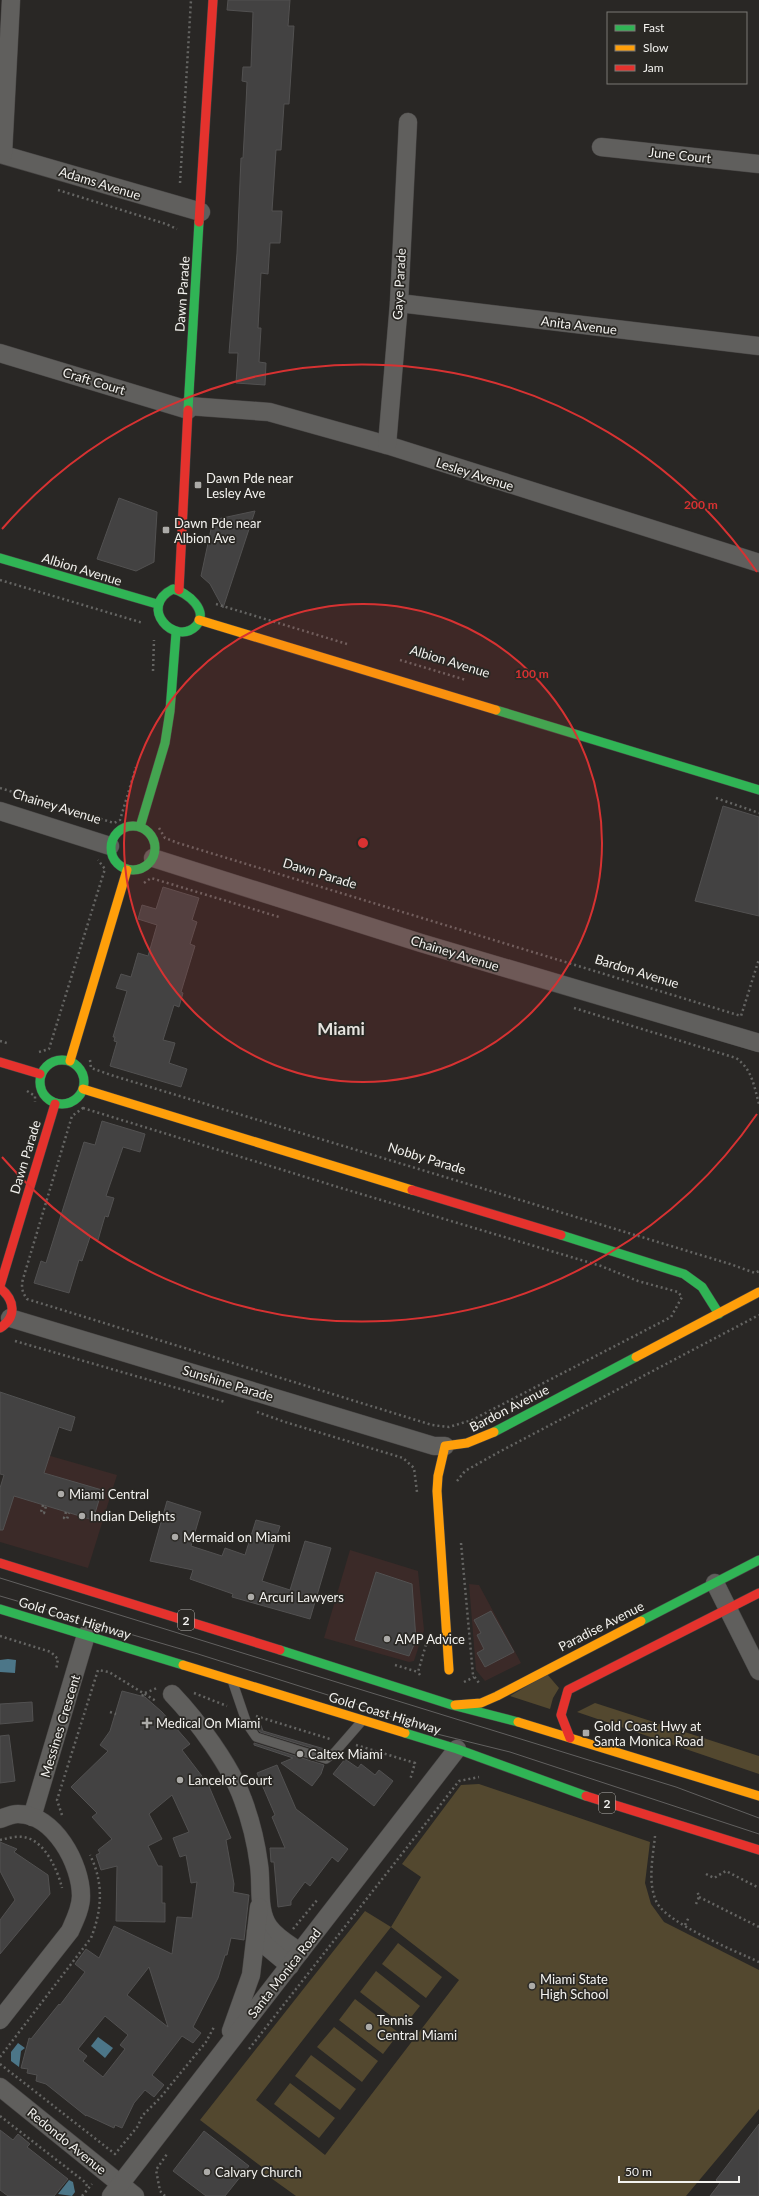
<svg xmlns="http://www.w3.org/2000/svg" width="759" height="2196" viewBox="0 0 759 2196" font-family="Lato,sans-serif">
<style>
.commercial{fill:#3b2a28}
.green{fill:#53482f;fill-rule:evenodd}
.water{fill:#4c7688}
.building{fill:#434242;stroke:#525151;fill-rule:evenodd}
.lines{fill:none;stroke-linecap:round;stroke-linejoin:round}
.lane-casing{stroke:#474544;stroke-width:10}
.street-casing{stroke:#474544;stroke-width:19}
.fast-casing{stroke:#474544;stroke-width:10}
.slow-casing{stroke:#474544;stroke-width:10}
.jam-casing{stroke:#474544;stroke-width:10}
.path{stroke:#656563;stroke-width:2.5;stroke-dasharray:2 3;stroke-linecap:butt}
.lane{stroke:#605f5d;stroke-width:9}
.street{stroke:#605f5d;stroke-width:18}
.fast{stroke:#30b455;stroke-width:9}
.slow{stroke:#ff9f0a;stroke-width:9}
.jam{stroke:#e5322d;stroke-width:9}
.tram{stroke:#626160;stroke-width:1}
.ring{fill:none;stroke:#d73232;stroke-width:2}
.poi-dot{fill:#acaba8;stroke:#2a2824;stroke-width:1.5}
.labels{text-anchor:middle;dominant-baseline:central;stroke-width:3.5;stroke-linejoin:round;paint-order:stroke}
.shield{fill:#2a2824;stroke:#b7b5b2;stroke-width:1}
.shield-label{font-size:12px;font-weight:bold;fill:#f3f2ef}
.street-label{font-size:13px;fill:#f3f2ef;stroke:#2a2824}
.poi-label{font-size:13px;fill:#f3f2ef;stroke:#2a2824;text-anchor:start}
.district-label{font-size:17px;font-weight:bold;fill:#e6e3de;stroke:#2a2824}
.centre{fill:#d73232;stroke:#2a2824;stroke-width:2}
.ring-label{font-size:12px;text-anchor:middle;font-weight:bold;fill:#d73232;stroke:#2a2824;stroke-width:3.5;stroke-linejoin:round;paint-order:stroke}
</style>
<rect width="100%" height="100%" fill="#292725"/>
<g class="commercial">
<polygon points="26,1449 117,1475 88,1568 0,1542 0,1503"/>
<polygon points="350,1550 418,1571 424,1630 414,1661 409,1662 324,1638"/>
<polygon points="469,1584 479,1585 521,1663 485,1681 476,1670"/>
</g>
<g class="green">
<polygon points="547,1674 559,1688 553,1698 550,1709 510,1696"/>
<polygon points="595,1703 759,1756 759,1774 577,1712"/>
<path d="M 479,1784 L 650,1842 L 645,1883 L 651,1904 L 664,1922 L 759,1970 L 759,2109 L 686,2196 L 296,2196 L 264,2173 L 266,2170 L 200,2120 L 365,1911 L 391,1927 L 421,1877 L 402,1864 L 461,1785 ZM 391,1927 L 459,1980 L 325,2155 L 256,2100 Z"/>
<polygon points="398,1943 442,1977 426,1998 382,1964"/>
<polygon points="376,1971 420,2006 404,2026 360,1992"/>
<polygon points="355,1999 399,2033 383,2054 339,2020"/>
<polygon points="334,2027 378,2061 362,2082 317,2047"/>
<polygon points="311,2055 356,2089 340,2110 295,2076"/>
<polygon points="290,2083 335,2118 319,2138 274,2104"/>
</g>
<g class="water">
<polygon points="8,1659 16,1660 15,1673 0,1672 0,1660"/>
<polygon points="98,2037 113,2048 105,2058 91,2046"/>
<polygon points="18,2043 25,2048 21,2051 19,2067 11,2061 11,2052"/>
<polygon points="69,2180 73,2182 75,2192 72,2196 58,2194"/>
</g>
<g class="building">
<polygon points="228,0 290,0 288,26 294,26 289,104 284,104 281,150 276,150 272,211 282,211 280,243 270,243 268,274 261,273 258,328 261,328 259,362 266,363 265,385 236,383 238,353 229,353 237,253 241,158 243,158 246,104 247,82 242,81 243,67 251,67 253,12 227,10"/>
<polygon points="119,498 157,512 154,562 136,571 97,559"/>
<polygon points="255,511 223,608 210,584 201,576 213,520"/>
<polygon points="723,806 759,817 759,916 695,901"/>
<polygon points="163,887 199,898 192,920 197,922 190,944 195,946 181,992 183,993 179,1007 174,1005 163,1040 175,1043 169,1063 187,1069 181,1087 110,1066 117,1042 114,1041 115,1037 113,1037 127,991 116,988 121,974 131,977 138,953 148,956 157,925 138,919 142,905 156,909"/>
<polygon points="102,1121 145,1134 140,1152 123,1147 106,1196 114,1198 108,1217 105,1216 98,1240 90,1237 82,1261 79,1260 69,1293 34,1283 41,1261 46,1263 84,1142 95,1145"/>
<polygon points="0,1392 75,1417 71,1431 59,1427 44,1473 102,1490 93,1520 14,1496 3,1530 0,1530 0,1488 4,1475 0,1474"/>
<polygon points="167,1501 201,1512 191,1546 222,1556 225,1548 245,1555 256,1520 280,1526 262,1581 290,1590 305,1541 331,1548 310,1619 232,1597 233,1594 190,1579 193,1570 150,1561"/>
<polygon points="376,1572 412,1584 416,1640 409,1656 355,1640"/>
<polygon points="491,1611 514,1652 485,1667 477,1653 484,1649 477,1635 481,1633 474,1620"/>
<path d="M 122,1691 L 145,1697 L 162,1712 L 190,1744 L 182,1750 L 208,1784 L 231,1838 L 226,1840 L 234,1884 L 233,1892 L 249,1895 L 244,1940 L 231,1938 L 227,1955 L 225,1955 L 218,1978 L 193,2027 L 201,2033 L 193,2043 L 182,2036 L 152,2075 L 164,2085 L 154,2097 L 145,2090 L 134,2103 L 122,2128 L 115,2125 L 114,2128 L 86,2115 L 86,2116 L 46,2084 L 36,2081 L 37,2075 L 27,2073 L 28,2069 L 21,2068 L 29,2038 L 31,2039 L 59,2004 L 60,2005 L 85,1972 L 75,1964 L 86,1949 L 99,1958 L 114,1926 L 172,1954 L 177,1917 L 192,1918 L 197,1882 L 191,1883 L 186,1855 L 180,1857 L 173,1838 L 189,1832 L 172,1795 L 149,1814 L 162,1839 L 148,1846 L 158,1866 L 162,1866 L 162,1903 L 165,1903 L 165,1922 L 116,1921 L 117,1866 L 101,1870 L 96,1855 L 100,1853 L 98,1850 L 112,1839 L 92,1817 L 97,1813 L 71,1787 L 108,1751 L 100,1745 L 110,1731 ZM 149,1967 L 168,2027 L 127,1995 ZM 105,2016 L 128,2035 L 120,2045 L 125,2049 L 103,2077 L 83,2061 L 87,2056 L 78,2049 Z"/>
<polygon points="32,1702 33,1721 0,1724 0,1704"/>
<polygon points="260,1723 263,1731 328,1750 325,1752 260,1732 258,1729"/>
<polygon points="9,1735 15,1781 0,1783 0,1736"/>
<polygon points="254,1743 324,1765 321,1774 312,1786 281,1763 293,1758 254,1745"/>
<polygon points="345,1759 358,1768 361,1764 375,1775 379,1770 393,1781 374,1806 333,1774"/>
<polygon points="277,1765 296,1809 348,1849 338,1862 332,1857 310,1886 305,1882 291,1901 291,1905 278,1907 274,1862 271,1862 270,1848 285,1848 272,1817 275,1815 257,1773"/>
<polygon points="0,1842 17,1849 14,1852 48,1875 50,1894 0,1954 0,1920 15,1900 0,1871"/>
<polygon points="759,2124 759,2196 710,2196 720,2183 716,2180"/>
<polygon points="0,2130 13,2140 18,2134 30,2144 27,2147 68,2179 54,2196 8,2196 0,2190"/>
<polygon points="204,2131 249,2166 225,2196 206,2196 173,2171"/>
</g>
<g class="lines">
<defs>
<polyline id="lane" points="233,1683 247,1724 256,1737 326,1759 335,1752 362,1721"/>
<g id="street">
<polyline points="601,147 759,164"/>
<polyline points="0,154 201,212"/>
<polyline points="3,154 11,0"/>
<polyline points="399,303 759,346"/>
<polyline points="0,353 188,410"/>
<polyline points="188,406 269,412 387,445 759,563"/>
<polyline points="387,445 399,303 408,122"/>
<polyline points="0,811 110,846"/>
<polyline points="153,858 421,943 759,1043"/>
<polyline points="10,1318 434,1446 445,1446"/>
<polyline points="715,1583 759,1671"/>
<path d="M 172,1694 C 197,1720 231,1766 243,1800 C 251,1821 256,1842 259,1865 C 262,1885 257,1910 269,1927 C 277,1938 290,1945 300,1952"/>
<polyline points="32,1817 86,1635"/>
<path d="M 0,1819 C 5,1817 12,1814 18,1814 C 54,1814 81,1864 81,1896 C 81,1908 75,1920 70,1931 L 0,2020"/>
<polyline points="256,1932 266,1946 290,1966"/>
<polyline points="231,2031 251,1975 259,1907"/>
<polyline points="0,2087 135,2196"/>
<polyline points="111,2196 457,1749"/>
</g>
<g id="fast">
<polyline points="188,410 199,222"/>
<polyline points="0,558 157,604"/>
<path d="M 173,589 C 187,592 210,611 196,626 C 175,647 137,607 173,589 Z"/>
<polyline points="496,710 759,790"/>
<circle cx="133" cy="848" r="22"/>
<polyline points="140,827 165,743 170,711 176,633"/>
<circle cx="62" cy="1082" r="22"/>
<polyline points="561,1235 684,1274 702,1287 719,1314"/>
<polyline points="494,1432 636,1357"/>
<polyline points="0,1609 183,1665"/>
<polyline points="641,1621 759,1560"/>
<polyline points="280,1650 452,1705 518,1722"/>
<polyline points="405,1733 457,1749 586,1796"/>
</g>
<g id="slow">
<polyline points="199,620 496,710"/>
<polyline points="70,1061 127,870"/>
<polyline points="83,1089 412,1190"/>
<polyline points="636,1357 759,1292"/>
<polyline points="183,1665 405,1733"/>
<polyline points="449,1670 437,1491 438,1476 445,1446 467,1443 494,1432"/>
<polyline points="455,1705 481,1703 497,1696 641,1621"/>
<polyline points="518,1722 759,1796"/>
</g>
<g id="jam">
<polyline points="199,222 213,0"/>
<polyline points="179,590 188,410"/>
<polyline points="0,1062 40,1074"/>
<polyline points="412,1190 561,1235"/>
<polyline points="0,1286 55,1104"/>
<path d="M 0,1288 C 15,1300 17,1317 0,1328"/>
<polyline points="0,1563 280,1650"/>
<polyline points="570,1738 561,1715 568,1690 759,1593"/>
<polyline points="586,1796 759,1850"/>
</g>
</defs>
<use href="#lane" class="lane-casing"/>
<use href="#street" class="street-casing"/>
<use href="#fast" class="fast-casing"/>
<use href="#slow" class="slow-casing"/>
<use href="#jam" class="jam-casing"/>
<g class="path">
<polyline points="180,183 191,0"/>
<polyline points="58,190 166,224 177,229"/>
<polyline points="0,580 143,623"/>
<polyline points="216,604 347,644"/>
<polyline points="400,660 466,680"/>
<polyline points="153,671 154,640"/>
<polyline points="0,788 114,823 120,820 136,767"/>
<polyline points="716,798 759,813"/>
<polyline points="159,828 165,838 178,843 741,1016 759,959"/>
<polyline points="144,883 151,878 279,917"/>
<path d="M 574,1008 L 736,1058 C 752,1069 754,1086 759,1104"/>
<polyline points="0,1041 7,1043"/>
<polyline points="39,1052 49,1049 103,875 105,869 98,860"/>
<polyline points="90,1060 91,1068 114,1076 730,1264 755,1273 759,1271"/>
<polyline points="27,1091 35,1096 35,1102"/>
<path d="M 83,1108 L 341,1188 L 601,1266 L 638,1281 L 678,1292 L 682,1297 L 671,1317 L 472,1420 L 449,1427 L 432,1425 L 27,1299 C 22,1292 21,1287 23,1279 L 72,1116 Z"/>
<polyline points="15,1341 225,1402"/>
<polyline points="257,1412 285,1422 403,1458 414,1468 417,1492"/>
<polyline points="457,1481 465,1471 499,1452 759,1315"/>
<polyline points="43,1505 41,1512 44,1513 46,1506"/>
<polyline points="66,1512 64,1518 67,1519 69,1513"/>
<polyline points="461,1543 473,1675 479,1683"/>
<polyline points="0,1636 51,1652 58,1659 56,1670"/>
<polyline points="395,1665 418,1672"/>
<polyline points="420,1675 418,1672 427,1641"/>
<polyline points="464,1682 474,1677"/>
<polyline points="145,1693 157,1688"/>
<polyline points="194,1693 227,1706"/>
<polyline points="142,1696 144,1693"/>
<polyline points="110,1712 116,1714"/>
<polyline points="256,1716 330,1739"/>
<polyline points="356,1745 415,1763 410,1780"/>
<polyline points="62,1815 57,1800 98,1670 109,1672 156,1701"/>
<path d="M 655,1836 C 653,1857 647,1883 657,1903 C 669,1924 735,1951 759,1962"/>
<path d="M 0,1840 C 9,1838 19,1835 28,1838 C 46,1844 58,1871 62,1888"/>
<polyline points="706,1874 714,1878 726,1871 759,1888"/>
<polyline points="699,1897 759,1927"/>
<polyline points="696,1904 699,1897 697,1890"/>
<polyline points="685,1925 689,1917"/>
<polyline points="293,1929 318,1899"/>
<polyline points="249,2049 459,1781 479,1777"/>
<path d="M 0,2057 L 91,1938 C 102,1910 104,1883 90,1855"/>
<polyline points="0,2064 115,2154 138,2126 142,2116 160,2098 206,2042 214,2027"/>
<polyline points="0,2116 85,2182 88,2188"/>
<polyline points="82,2196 92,2184"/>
<polyline points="165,2196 160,2191 156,2170 167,2154"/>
</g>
<use href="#lane" class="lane"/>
<use href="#street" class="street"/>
<use href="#fast" class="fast"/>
<use href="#slow" class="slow"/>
<use href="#jam" class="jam"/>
<g class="tram">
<polyline points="0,1578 676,1787 759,1818"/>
<polyline points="0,1596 198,1654 369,1708 433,1733 510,1752 759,1834"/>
</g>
</g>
<circle cx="363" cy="843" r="239" fill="#d73232" fill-opacity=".12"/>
<g class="ring">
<circle cx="363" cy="843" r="239"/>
<path d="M757 1114A478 478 0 0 1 2 1157M2 529A478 478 0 0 1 757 572"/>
</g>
<g class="poi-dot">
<rect x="194" y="481" width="8" height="8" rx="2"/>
<rect x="162" y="526" width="8" height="8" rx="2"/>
<circle cx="61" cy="1494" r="4"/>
<circle cx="82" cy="1516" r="4"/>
<circle cx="175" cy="1537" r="4"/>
<circle cx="251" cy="1597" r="4"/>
<circle cx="387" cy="1639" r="4"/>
<path d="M145 1717h4v4h4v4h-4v4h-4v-4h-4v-4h4z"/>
<rect x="582" y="1729" width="8" height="8" rx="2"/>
<circle cx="300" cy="1754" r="4"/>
<circle cx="180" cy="1780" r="4"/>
<circle cx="532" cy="1986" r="4"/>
<circle cx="369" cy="2027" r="4"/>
<circle cx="207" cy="2172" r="4"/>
</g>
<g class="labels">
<g class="shield">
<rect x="178" y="1610" width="16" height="20" rx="3"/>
<rect x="599" y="1793" width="16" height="20" rx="3"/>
</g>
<g class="shield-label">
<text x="186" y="1620">2</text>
<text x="607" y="1803">2</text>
</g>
<g class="street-label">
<text transform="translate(680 155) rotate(6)">June Court</text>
<text transform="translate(100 183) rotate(17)">Adams Avenue</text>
<text transform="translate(399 284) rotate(-87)">Gaye Parade</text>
<text transform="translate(182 294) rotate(-86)">Dawn Parade</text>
<text transform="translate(579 325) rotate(7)">Anita Avenue</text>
<text transform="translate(94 381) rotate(17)">Craft Court</text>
<text transform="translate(475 474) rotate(18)">Lesley Avenue</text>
<text transform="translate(82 569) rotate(17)">Albion Avenue</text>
<text transform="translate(450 661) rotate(17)">Albion Avenue</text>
<text transform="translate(57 806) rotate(17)">Chainey Avenue</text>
<text transform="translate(320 873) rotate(17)">Dawn Parade</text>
<text transform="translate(455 953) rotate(17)">Chainey Avenue</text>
<text transform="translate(637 971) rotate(17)">Bardon Avenue</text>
<text transform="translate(25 1157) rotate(-73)">Dawn Parade</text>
<text transform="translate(427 1158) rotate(17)">Nobby Parade</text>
<text transform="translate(228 1383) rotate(17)">Sunshine Parade</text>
<text transform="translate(509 1408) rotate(-27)">Bardon Avenue</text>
<text transform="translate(75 1618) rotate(17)">Gold Coast Highway</text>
<text transform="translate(601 1626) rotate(-27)">Paradise Avenue</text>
<text transform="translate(385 1713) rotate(17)">Gold Coast Highway</text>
<text transform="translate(60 1726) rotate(-73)">Messines Crescent</text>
<text transform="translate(284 1973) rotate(-52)">Santa Monica Road</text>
<text transform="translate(67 2141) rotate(39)">Redondo Avenue</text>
</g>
<g class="poi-label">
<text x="206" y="478">Dawn Pde near<tspan x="206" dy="15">Lesley Ave</tspan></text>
<text x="174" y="523">Dawn Pde near<tspan x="174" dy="15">Albion Ave</tspan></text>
<text x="69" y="1494">Miami Central</text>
<text x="90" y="1516">Indian Delights</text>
<text x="183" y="1537">Mermaid on Miami</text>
<text x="259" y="1597">Arcuri Lawyers</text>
<text x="395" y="1639">AMP Advice</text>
<text x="156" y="1723">Medical On Miami</text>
<text x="594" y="1726">Gold Coast Hwy at<tspan x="594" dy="15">Santa Monica Road</tspan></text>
<text x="308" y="1754">Caltex Miami</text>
<text x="188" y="1780">Lancelot Court</text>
<text x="540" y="1979">Miami State<tspan x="540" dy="15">High School</tspan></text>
<text x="377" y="2020">Tennis<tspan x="377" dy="15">Central Miami</tspan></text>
<text x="215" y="2172">Calvary Church</text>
</g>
<g class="district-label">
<text x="341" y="1028">Miami</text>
</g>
</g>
<circle cx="363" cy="843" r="6" class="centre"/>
<g class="ring-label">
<text x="701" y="509">200 m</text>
<text x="532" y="678">100 m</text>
</g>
<rect x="607" y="12" width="140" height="72" fill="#2a2824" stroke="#7a7975"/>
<rect x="615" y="25" width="20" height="6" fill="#30b455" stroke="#7a7975"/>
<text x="643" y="32" font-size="12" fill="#f3f2ef">Fast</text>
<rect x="615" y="45" width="20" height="6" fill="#ff9f0a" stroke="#7a7975"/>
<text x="643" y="52" font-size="12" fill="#f3f2ef">Slow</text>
<rect x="615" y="65" width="20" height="6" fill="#e5322d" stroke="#7a7975"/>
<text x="643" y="72" font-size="12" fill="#f3f2ef">Jam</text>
<path d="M619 2176v6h120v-6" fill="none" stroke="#f3f2ef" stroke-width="2"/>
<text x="625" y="2176" font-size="12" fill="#f3f2ef" stroke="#2a2824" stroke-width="3" paint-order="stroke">50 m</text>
</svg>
